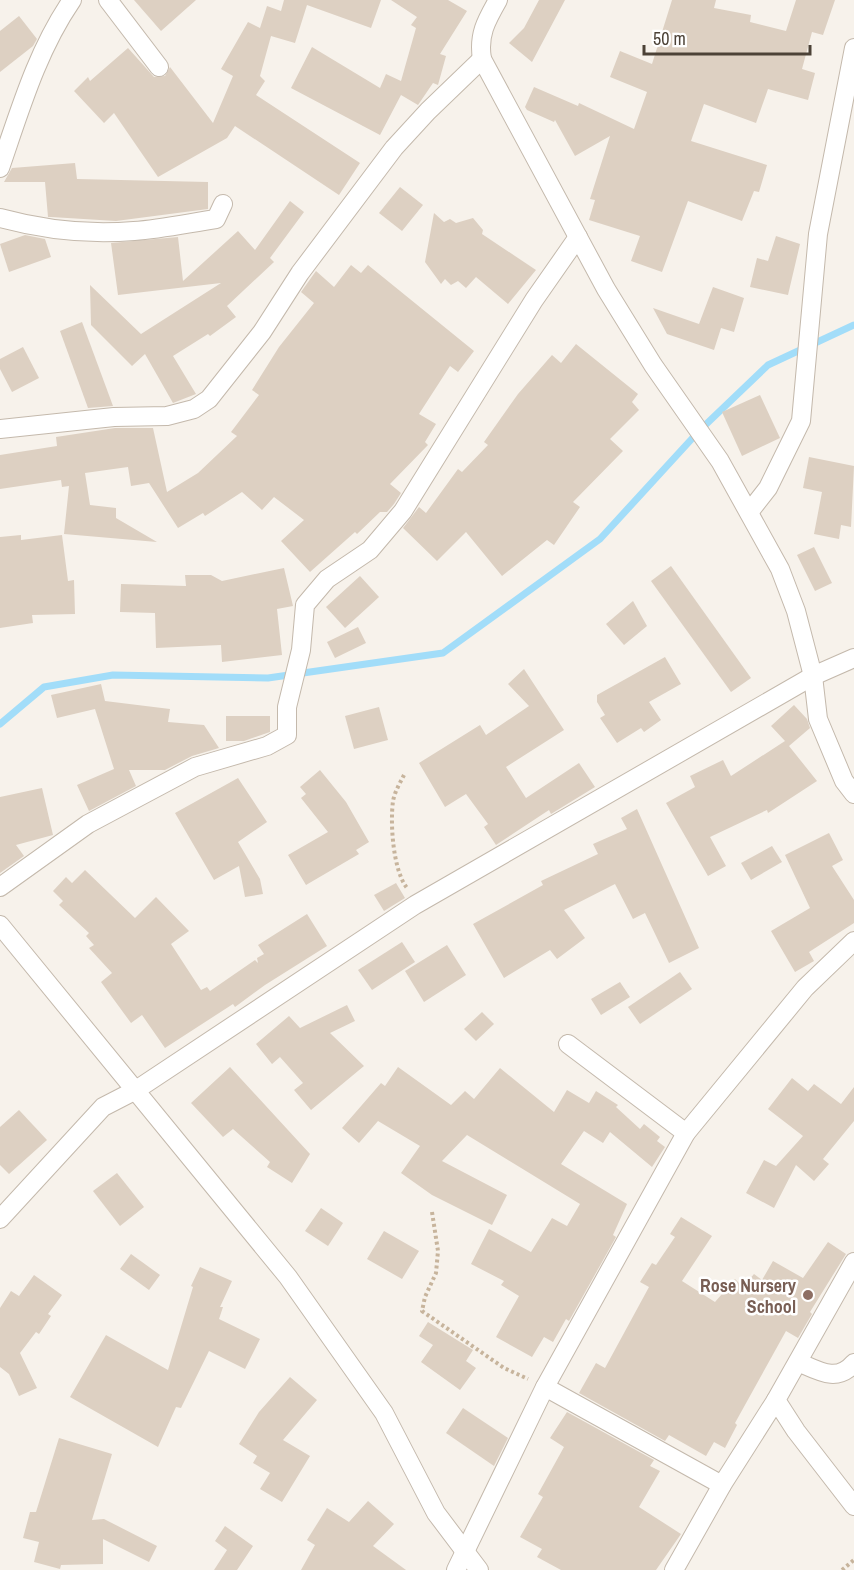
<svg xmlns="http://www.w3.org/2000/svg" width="854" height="1570" viewBox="0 0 854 1570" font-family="'Archivo Narrow',sans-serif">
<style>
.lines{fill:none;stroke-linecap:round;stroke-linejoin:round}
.stream{stroke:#a2ddf9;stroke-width:7}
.building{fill:#ddd0c2}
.minor-casing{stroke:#c4b9ac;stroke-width:20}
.path{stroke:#c7b49c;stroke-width:4;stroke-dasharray:3 3;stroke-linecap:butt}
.minor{stroke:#fff;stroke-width:18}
.education-dot{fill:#8d6e63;stroke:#fff;stroke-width:2}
.labels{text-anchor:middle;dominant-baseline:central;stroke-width:5;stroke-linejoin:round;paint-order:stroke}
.education-label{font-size:18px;font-weight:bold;fill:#785e54;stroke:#fff;text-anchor:end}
</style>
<rect width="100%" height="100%" fill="#f7f2eb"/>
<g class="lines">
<polyline class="stream" points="0,724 44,687 113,675 268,678 443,653 600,539 699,431 768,365 854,325"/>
</g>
<g class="building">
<polygon points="134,0 196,0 161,31"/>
<polygon points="284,0 381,0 371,28 307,5 295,43 271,36 260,76 265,81 256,95 360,163 339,195 235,126 227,138 158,177 114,113 104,123 74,91 88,77 90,81 128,48 154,77 165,76 170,67 213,123 233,76 221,69 248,22 260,28 267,6 281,11"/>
<polygon points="391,0 448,0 467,11 440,54 446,56 438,85 433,83 418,105 401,95 380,135 291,88 312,47 380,88 386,74 401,81 416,28 411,25 417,17"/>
<polygon points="539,0 565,0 532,62 509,43 524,28"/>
<polygon points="672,0 716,0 714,8 751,15 750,22 786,31 796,0 835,0 823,35 812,32 802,69 815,73 808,100 768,89 756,123 704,104 691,141 767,165 759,192 754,191 742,221 688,201 662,272 631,261 640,236 589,220 595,200 590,199 610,136 575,156 555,120 554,122 527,110 525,107 534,87 578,106 579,103 634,129 647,92 610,77 620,51 652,64"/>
<polygon points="19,16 37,39 33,46 0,72 0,31"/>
<polygon points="75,163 77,179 208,182 208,209 116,221 51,217 48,217 45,182 4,182 12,168"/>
<polygon points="400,187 423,205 402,231 379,213"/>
<polygon points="290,201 304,212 270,258 274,262 227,306 236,317 210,336 208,334 173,356 196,394 173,403 145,354 132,366 91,325 90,285 141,334 221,283 118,295 111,243 178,237 183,281 238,231 255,250"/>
<polygon points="434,213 444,222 450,219 456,223 473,218 483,230 482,234 536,270 508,304 476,277 466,288 458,281 451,285 445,279 441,284 425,262"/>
<polygon points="25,235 45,239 51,257 9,272 0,244"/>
<polygon points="776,236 800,244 788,295 750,287 757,258 768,261"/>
<polygon points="351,265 361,273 368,265 474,351 458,372 450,366 419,414 436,424 425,442 428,445 390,484 401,493 394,504 387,512 380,512 357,534 355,532 310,572 281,541 304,520 274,497 262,510 242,492 205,516 203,513 178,528 149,483 131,486 128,467 85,473 90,505 116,508 116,518 157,542 64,534 69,486 62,487 61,480 0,489 0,455 57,446 56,437 115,428 153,428 167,492 198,473 237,436 231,432 259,395 252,390 279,347 314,303 301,292 316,271 334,287"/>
<polygon points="713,287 744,298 734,332 721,328 714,350 667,334 653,308 699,324"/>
<polygon points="82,322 113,406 88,408 60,331"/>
<polygon points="576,344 638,394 632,402 639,410 610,439 623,451 573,502 580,507 554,545 547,540 502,576 466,532 437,561 403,528 419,507 426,513 458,469 462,472 488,445 484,442 518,394 552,355 561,363"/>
<polygon points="23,347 39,378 12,392 0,369 0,359"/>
<polygon points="760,395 780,438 742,456 722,412"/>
<polygon points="809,457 854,466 851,527 841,525 839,539 814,534 822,492 803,488"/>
<polygon points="21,535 21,540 62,535 68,581 74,580 75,614 32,615 33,623 0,628 0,537"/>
<polygon points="814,547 832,583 815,591 797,555"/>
<polygon points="671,566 751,678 731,692 651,581"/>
<polygon points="284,568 293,606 277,609 282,655 222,662 221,645 156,648 155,613 120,612 121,584 186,586 185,575 211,575 222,581"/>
<polygon points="360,576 379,597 345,628 326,607"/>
<polygon points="633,601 647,626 624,645 606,624"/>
<polygon points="358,627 366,643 335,658 327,642"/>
<polygon points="665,657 681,684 649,702 661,720 644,732 641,728 617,743 600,718 605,715 597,702 597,695"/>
<polygon points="524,669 564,730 506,767 526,798 579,763 595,787 551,814 549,810 496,845 484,827 488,824 466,794 445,807 419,763 480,725 486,735 529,706 508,684"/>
<polygon points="101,684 105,701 170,709 168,722 204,725 219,748 192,756 165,770 129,770 136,786 89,811 77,785 114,769 95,709 57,718 51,695"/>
<polygon points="794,705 807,719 810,728 789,746 817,781 768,813 767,810 710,837 726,866 708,876 666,803 695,787 690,776 723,760 731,776 785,741 771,726"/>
<polygon points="379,707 388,740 354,749 345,716"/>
<polygon points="226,716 270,716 270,732 244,741 226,741"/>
<polygon points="320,770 346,802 369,842 356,850 359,854 306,885 288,855 328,832 301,798 306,794 300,787"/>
<polygon points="238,778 267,822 238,842 260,879 263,894 245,897 239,866 214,880 175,813"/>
<polygon points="42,788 53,835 16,845 24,856 0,873 0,797"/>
<polygon points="637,809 699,948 669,963 645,913 633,919 615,884 564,910 585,938 557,959 550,950 504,978 473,924 543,885 541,881 598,854 593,844 627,829 621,818"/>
<polygon points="829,833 843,860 832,866 854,900 854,923 809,952 814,961 795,972 771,931 810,908 785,855"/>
<polygon points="772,846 782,862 751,880 741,863"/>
<polygon points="85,870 135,918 156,897 189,931 171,944 201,990 207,987 210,991 255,960 258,963 257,958 264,954 258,945 307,914 327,946 265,985 235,1007 233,1004 165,1048 142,1015 131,1023 101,982 112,973 89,948 94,945 86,936 89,933 59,905 63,901 53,891 66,877 72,883"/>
<polygon points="396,883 405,898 384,911 374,895"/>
<polygon points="402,942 415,962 372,990 358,970"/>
<polygon points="447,945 466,975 424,1002 405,971"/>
<polygon points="680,972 692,989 640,1024 628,1007"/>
<polygon points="620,982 630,997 601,1015 591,999"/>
<polygon points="347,1005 355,1021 330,1033 364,1066 311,1110 294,1090 303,1083 280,1057 272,1064 256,1044 289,1016 300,1028"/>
<polygon points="482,1012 494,1024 476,1041 464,1029"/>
<polygon points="230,1067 310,1154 292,1183 267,1167 270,1162 233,1129 223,1137 191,1103"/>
<polygon points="398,1067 451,1105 465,1091 474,1099 500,1068 554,1112 567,1090 589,1103 596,1091 618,1105 616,1107 640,1129 644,1124 660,1137 657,1141 665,1147 652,1167 610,1132 603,1143 584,1131 561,1164 627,1204 613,1235 616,1237 569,1321 566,1319 553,1342 544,1337 532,1357 496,1337 519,1296 501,1285 504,1281 471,1264 489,1229 531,1252 552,1218 567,1226 580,1204 467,1135 442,1161 507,1195 492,1225 432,1195 401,1173 420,1146 378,1121 359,1143 342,1128 381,1083 385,1086"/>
<polygon points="792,1078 808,1091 814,1084 841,1104 854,1087 854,1121 823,1159 829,1164 814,1181 796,1165 774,1208 746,1193 764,1160 776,1166 803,1136 768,1109"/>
<polygon points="19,1110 47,1140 9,1174 0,1165 0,1127"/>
<polygon points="117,1173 144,1207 120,1226 93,1191"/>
<polygon points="321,1208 343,1223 328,1246 305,1231"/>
<polygon points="681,1217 712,1236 682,1281 715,1302 735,1279 743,1287 754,1274 762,1280 773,1261 803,1278 828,1242 846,1254 810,1312 812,1314 798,1338 786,1331 735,1423 737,1425 725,1448 714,1442 706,1456 669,1435 665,1441 579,1393 596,1363 605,1368 649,1287 640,1282 652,1263 656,1265 675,1237 670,1234"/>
<polygon points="384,1231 419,1251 402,1279 367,1259"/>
<polygon points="131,1254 160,1275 149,1290 120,1269"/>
<polygon points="200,1267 232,1281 220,1307 223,1307 219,1319 260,1339 245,1369 209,1351 181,1408 176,1407 158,1447 70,1397 106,1335 168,1370 193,1287 191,1286"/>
<polygon points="34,1275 62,1295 48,1314 51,1316 39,1334 36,1332 20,1353 37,1388 19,1396 9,1374 0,1367 0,1308 11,1291 19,1296"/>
<polygon points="428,1322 473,1350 466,1361 476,1368 460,1390 421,1362 433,1345 419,1336"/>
<polygon points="290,1377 317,1400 283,1440 310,1456 282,1502 260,1489 270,1473 253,1463 257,1456 239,1444 259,1412"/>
<polygon points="463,1408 508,1438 494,1466 446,1433"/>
<polygon points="567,1412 654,1460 650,1466 660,1471 639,1507 681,1534 656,1570 561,1570 537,1557 542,1549 520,1537 543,1497 538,1494 564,1447 550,1438"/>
<polygon points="59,1438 112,1454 92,1520 104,1519 157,1546 149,1562 103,1539 103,1564 61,1565 60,1569 34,1562 39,1542 23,1538 30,1512 36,1512"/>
<polygon points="368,1501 394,1524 373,1546 406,1570 301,1570 315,1545 307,1540 327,1508 349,1522"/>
<polygon points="225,1526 253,1546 237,1570 214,1570 227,1550 215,1541"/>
</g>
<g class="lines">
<defs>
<g id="minor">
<polyline points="108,0 159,67"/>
<path d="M 498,0 C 486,21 478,35 482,59 L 606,289 L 653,365 L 720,461 L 780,569 L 796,611 L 813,676 L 818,719 L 844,781 L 854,794"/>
<path d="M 0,168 C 20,110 37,51 72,0"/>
<path d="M 0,218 C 44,230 88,235 134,231 C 161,229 189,223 216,219 L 223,204"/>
<polyline points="0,429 114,417 167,416 194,409 209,399 262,332 300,273 394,148 428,111 482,59"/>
<polyline points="750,511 768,488 801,421 818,234 854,48"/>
<polyline points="0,887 88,824 195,767 267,746 287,735 287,707 301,650 305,605 327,579 370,550 403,511 534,300 578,237"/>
<polyline points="0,925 288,1277 384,1413 436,1513 479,1570"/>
<polyline points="568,1044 686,1133"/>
<polyline points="0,1219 103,1107 136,1090 415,905 813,676 854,658"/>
<polyline points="854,1262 776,1400 796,1431 854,1506"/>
<path d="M 798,1362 C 819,1371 837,1383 854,1363"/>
<polyline points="545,1387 722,1485"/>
<polyline points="456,1570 545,1387 686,1133 805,988 854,941"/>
<polyline points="674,1570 722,1485 776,1400"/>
</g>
</defs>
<use href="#minor" class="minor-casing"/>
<g class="path">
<path d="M 404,775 C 400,783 395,791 393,801 C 390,824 393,870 407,888"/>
<polyline points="432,1212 438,1251 436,1273 425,1297 422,1311 504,1368 528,1379"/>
<polyline points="842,1570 854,1560"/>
</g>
<use href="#minor" class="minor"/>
</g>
<circle class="education-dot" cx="808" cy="1295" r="6"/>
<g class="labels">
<g class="education-label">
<text x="796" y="1285">Rose Nursery<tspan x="796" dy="21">School</tspan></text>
</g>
</g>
<path d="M644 45v9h166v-9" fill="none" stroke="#4c4237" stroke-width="3"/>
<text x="653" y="45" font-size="18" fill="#4c4237" stroke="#ffffff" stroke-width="4.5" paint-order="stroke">50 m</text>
</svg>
